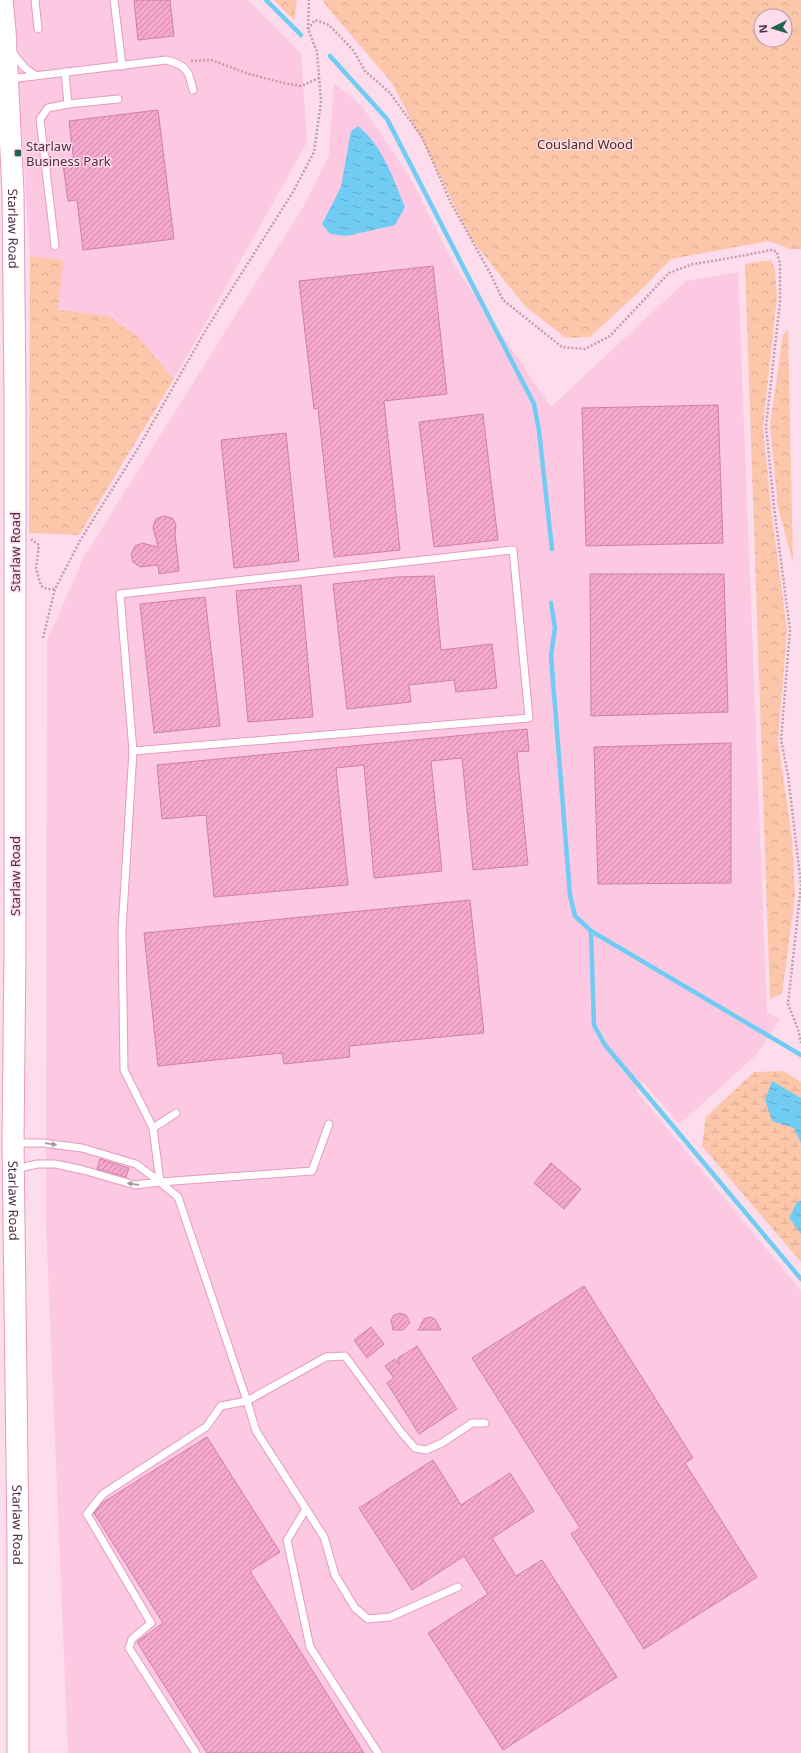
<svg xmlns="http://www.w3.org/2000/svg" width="801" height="1753" viewBox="0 0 801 1753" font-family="'Noto Sans',sans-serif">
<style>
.built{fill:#fdc8e1}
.forest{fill:url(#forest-crowns);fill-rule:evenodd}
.wetland{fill:url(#wetland-marsh)}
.water{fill:url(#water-ripples)}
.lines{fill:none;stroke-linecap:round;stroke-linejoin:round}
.stream{stroke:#71ccf3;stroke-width:4.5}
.building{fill:url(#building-hatch);stroke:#cd81a7}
.service-casing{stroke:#e799c0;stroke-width:9}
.primary-casing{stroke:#e799c0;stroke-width:23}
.path{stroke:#bf9ead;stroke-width:2.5;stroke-dasharray:2 2;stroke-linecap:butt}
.service{stroke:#fff;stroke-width:7}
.primary{stroke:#fff;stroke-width:21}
.oneway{fill:#a898a0}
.poi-dot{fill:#26634f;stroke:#fddceb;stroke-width:1.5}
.labels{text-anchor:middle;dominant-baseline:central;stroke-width:3;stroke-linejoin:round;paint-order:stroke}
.park-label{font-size:13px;fill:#4f2a16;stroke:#fddceb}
.poi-label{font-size:13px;fill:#503040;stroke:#fddceb;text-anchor:start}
.street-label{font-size:13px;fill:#503040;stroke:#fddceb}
</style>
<defs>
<pattern id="forest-crowns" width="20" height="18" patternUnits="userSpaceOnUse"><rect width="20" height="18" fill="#fcc6ab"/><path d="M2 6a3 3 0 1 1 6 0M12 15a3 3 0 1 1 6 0" fill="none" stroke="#daaa94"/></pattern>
<pattern id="wetland-marsh" width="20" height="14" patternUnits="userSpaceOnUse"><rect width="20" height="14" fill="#fcc6ab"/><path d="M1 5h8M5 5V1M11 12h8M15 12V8" fill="none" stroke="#daaa94"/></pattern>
<pattern id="water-ripples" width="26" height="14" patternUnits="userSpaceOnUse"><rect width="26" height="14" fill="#71ccf3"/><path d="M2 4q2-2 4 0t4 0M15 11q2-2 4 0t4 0" fill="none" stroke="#5fa6c6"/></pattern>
<pattern id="building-hatch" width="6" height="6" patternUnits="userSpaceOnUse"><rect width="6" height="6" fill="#f5a7ce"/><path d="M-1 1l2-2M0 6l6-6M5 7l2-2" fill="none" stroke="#c988a9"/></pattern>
</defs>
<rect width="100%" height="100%" fill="#fddceb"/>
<g class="built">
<polygon points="13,0 248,0 301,54 307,142 174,379 138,337 110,316 58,310 62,260 30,256"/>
<polygon points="334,83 361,105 409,176 456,268 551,407 686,281 738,272 767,1014 780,1018 757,1054 680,1124 643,1082 636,1091 801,1291 801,1753 68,1753 46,1221 47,641 84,557 304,206 329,156"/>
</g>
<g class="forest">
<polygon points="274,0 297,0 294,20"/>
<path d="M 323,0 L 801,0 L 801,249 L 790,249 L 769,241 L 671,259 L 642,289 L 590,337 L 566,338 L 525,306 L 471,239 L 427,150 L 392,83 L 323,2 ZM 761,16 L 785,16 L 785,40 L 761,40 Z"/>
<polygon points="30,256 63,260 58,310 109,316 138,337 174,379 79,535 29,533"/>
<polygon points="771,260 775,269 777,297 763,427 771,508 787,630 778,741 792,838 795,896 782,994 770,999 745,264"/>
<polygon points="788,329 793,563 778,507 770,426 783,335"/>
</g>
<polygon class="wetland" points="783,1071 801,1082 801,1262 702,1146 706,1117 754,1072"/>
<g class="water">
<path d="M 358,126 C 383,146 393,179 405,207 L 395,225 L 347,236 L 330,234 L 322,224 L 341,187 L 351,131 Z"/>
<polygon points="772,1081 801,1098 801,1143 794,1128 772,1121 765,1100"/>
<polygon points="801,1201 801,1234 789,1218 797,1202"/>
</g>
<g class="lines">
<g class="stream">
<polyline points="266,0 301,35"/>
<polyline points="330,56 387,119 534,404 539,431 552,549"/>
<polyline points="551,603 555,628 551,656 570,895 575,916 591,931 594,1025 605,1045 801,1279"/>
<polyline points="591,931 801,1055"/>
</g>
</g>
<g class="building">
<polygon points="134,0 170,0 174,36 138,40"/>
<polygon points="158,110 174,239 83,250 77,200 68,201 63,164 74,163 69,121"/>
<polygon points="433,266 447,394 384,401 400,550 334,557 318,408 314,409 299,281"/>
<polygon points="718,405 723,543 586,546 582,408"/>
<polygon points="483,414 498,540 434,547 419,422"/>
<polygon points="286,433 299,561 234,568 221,440"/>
<polygon points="164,516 172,518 176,524 175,534 179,571 159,574 158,565 140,567 133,562 131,554 135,546 142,543 158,547 153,527 156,519"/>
<polygon points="590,574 724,574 728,712 591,716"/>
<polygon points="434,576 441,650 492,644 497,688 456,692 454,680 409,685 411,702 347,709 333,584 397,577"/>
<polygon points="301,585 313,717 248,722 236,591"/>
<polygon points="205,597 220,726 154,733 140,604"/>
<polygon points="527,729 529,751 517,752 528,865 473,870 462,758 431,761 442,871 374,878 364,765 336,768 348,885 214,897 206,815 162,819 157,765"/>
<polygon points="731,743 731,883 598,884 594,747"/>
<polygon points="470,900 484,1033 349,1046 350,1057 284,1064 282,1053 158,1066 144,933"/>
<polygon points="100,1159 129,1168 126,1177 97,1169"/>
<polygon points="551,1163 581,1189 564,1209 534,1183"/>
<polygon points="584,1286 693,1458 685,1463 757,1577 644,1649 571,1534 580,1528 472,1358"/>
<polygon points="400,1313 406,1315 410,1323 403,1330 393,1330 391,1320 394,1315"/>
<polygon points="430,1317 435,1319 441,1330 418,1330 424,1319"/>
<polygon points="371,1327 384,1344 367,1358 354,1340"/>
<polygon points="417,1346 457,1409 419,1434 387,1383 394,1378 385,1366 395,1359 399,1364 398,1358"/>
<polygon points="207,1437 280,1552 250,1571 364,1753 207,1753 137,1642 163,1623 94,1513 102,1503"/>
<polygon points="433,1460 461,1505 510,1473 534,1511 492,1538 516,1576 542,1560 617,1677 503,1750 428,1633 488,1594 464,1556 412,1590 359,1508"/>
</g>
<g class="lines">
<defs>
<g id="service">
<polyline points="35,0 38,29"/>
<polyline points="114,0 122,66"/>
<polyline points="11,51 25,68 35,75"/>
<path d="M 10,79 L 166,60 C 186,65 189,70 193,90"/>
<polyline points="68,104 118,99"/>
<polyline points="55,246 40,119 48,108 68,104 65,72"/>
<polyline points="133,751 529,718 513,550 120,594 133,751 122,930 124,1070 153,1128 160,1182 178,1197 247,1401 256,1431 324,1537 335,1575 355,1608 368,1619 390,1617 458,1587"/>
<polyline points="153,1128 176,1113"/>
<polyline points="15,1143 43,1143 82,1148 136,1164 160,1182 135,1185 83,1170 55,1164 37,1164 16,1169"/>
<polyline points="160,1182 312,1171 329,1124"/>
<polyline points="306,1509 287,1540 310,1647 378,1753"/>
<polyline points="196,1753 129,1648 132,1639 151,1623 87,1514 103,1494 206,1427 221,1406 247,1401 326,1357 345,1356 401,1432 415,1448 426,1450 442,1443 472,1423 485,1423"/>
</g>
<g id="primary">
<path id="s1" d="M 2,0 L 5,30 L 13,192 L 15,400 L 15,947 L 13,1143 L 18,1541 L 18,1753"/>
</g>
</defs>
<use href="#service" class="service-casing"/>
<use href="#primary" class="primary-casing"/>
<g class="path">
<polyline points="308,29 309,0"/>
<polyline points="191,61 211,60 249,74 284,83 301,86 319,78"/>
<polyline points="31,539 39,545 36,568 41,586 47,589 55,589"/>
<polyline points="43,638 55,589 81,539 140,445 207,328 293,192 314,152 321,102 317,52 308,29 315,20 329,25 353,50 365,71 390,93 422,137 451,203 490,273 503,300 562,347 585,349 610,336 669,273 693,264 719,260 772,250 777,252 780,264 780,302 766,426 774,507 790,630 781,740 788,775 801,885 788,1004 798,1029 801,1043"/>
</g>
<use href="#service" class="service"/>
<use href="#primary" class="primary"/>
</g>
<defs><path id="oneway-solid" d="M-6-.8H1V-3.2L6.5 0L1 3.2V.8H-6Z"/></defs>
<g class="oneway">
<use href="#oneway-solid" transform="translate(51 1144) rotate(8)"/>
<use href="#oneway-solid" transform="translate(133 1184) rotate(-172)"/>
</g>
<rect class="poi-dot" x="14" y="149" width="8" height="8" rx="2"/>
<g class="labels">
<g class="park-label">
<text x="585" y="144">Cousland Wood</text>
</g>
<g class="poi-label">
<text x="26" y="146">Starlaw<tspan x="26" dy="15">Business Park</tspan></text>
</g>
<g class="street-label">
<text stroke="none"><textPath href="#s1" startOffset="229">Starlaw Road</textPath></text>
<text transform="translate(15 552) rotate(-90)">Starlaw Road</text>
<text transform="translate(15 876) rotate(-90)">Starlaw Road</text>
<text stroke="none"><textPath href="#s1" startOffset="1201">Starlaw Road</textPath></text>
<text stroke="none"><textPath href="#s1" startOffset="1525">Starlaw Road</textPath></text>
</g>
</g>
<g transform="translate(773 28) rotate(265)"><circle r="19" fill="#fddceb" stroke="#b897a7"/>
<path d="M0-3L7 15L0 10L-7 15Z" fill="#26634f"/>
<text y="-6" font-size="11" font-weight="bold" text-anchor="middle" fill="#503040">N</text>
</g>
</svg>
